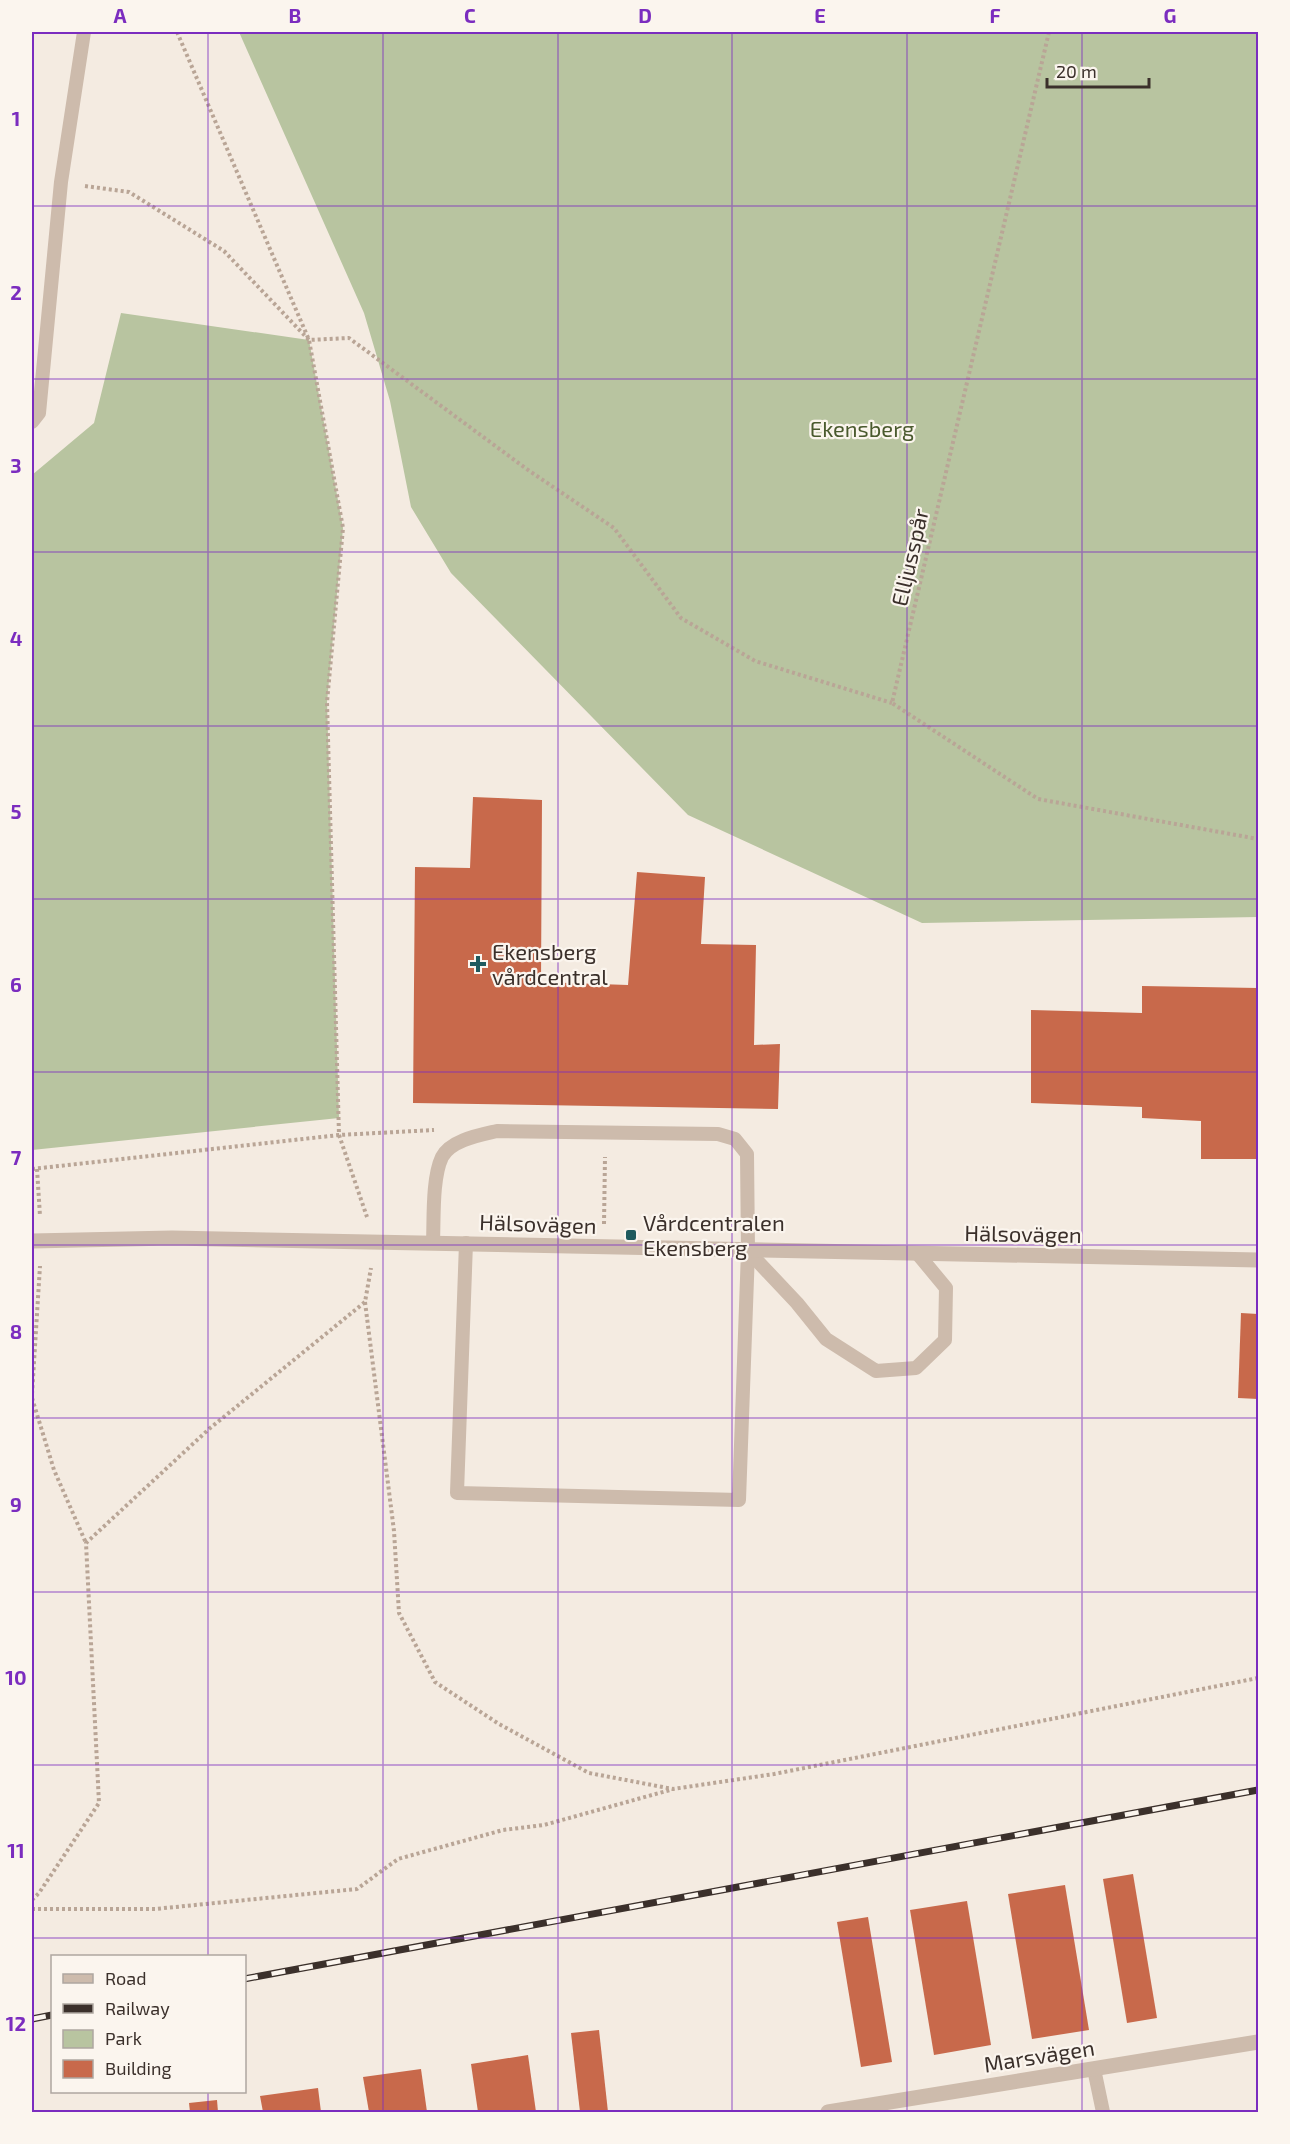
<svg xmlns="http://www.w3.org/2000/svg" width="1290" height="2144" viewBox="0 0 1290 2144" font-family="'Exo 2',sans-serif">
<style>
.green{fill:#b8c4a0}
.building{fill:#c8694b}
.lines{fill:none;stroke-linecap:round;stroke-linejoin:round}
.path{stroke:#b9a596;stroke-width:4;stroke-dasharray:3 3;stroke-linecap:butt}
.lane{stroke:#cdbbac;stroke-width:14}
.street{stroke:#cdbbac;stroke-width:15}
.rail-casing{stroke:#3b302b;stroke-width:7}
.rail{stroke:#fbf5ee;stroke-width:4.5;stroke-dasharray:14;stroke-linecap:butt}
.grid{fill:none;stroke:#7b2cbf;stroke-width:1.5;stroke-opacity:0.55}
.poi-dot{fill:#1f5a5e;stroke:#fbf5ee;stroke-width:2}
.labels{text-anchor:middle;dominant-baseline:central;stroke-width:4.5;stroke-linejoin:round;paint-order:stroke}
.park-label{font-size:22px;fill:#4a5a2e;stroke:#fbf5ee}
.street-label{font-size:22px;fill:#3b302b;stroke:#fbf5ee}
.poi-label{font-size:22px;fill:#3b302b;stroke:#fbf5ee;text-anchor:start}
.neatline{fill:none;stroke:#7b2cbf;stroke-width:2}
.grid-label{font-size:20px;text-anchor:middle;font-weight:bold;fill:#7b2cbf}
</style>
<rect width="100%" height="100%" fill="#f4ebe1"/>
<g class="green">
<polygon points="239,32 1258,32 1258,917 922,923 688,815 451,573 411,507 390,401 364,313"/>
<polygon points="121,313 309,340 343,528 327,702 339,1118 32,1150 32,475 94,423"/>
</g>
<g class="building">
<polygon points="473,797 542,800 541,982 628,985 637,872 705,877 701,944 756,945 754,1045 780,1044 778,1109 413,1103 415,867 470,868"/>
<polygon points="1142,986 1258,988 1258,1159 1201,1159 1201,1121 1142,1118 1142,1107 1031,1103 1031,1010 1142,1013"/>
<polygon points="1241,1313 1258,1314 1258,1399 1238,1398"/>
<polygon points="1133,1874 1157,2018 1127,2023 1103,1879"/>
<polygon points="1065,1885 1089,2030 1032,2039 1008,1894"/>
<polygon points="967,1901 991,2045 934,2055 910,1910"/>
<polygon points="868,1917 892,2062 861,2067 837,1922"/>
<polygon points="599,2030 608,2112 580,2112 571,2033"/>
<polygon points="528,2055 536,2112 478,2112 471,2064"/>
<polygon points="421,2069 427,2112 369,2112 363,2077"/>
<polygon points="318,2088 321,2112 263,2112 260,2096"/>
<polygon points="217,2100 218,2112 190,2112 189,2103"/>
</g>
<g class="lines">
<g class="path">
<polyline points="177,32 309,340 343,528 327,702 339,1135 367,1217"/>
<polyline points="1049,32 892,703 1038,799 1258,839"/>
<polyline points="85,186 129,192 224,251 309,340 349,338 528,470 614,528 681,618 755,661 892,703"/>
<polyline points="32,1169 339,1135 434,1130"/>
<polyline points="37,1169 40,1216"/>
<polyline points="604,1224 605,1157"/>
<polyline points="365,1302 394,1531 399,1613 435,1682 499,1724 589,1773 673,1789 774,1774 1258,1678"/>
<polyline points="32,1394 40,1266"/>
<polyline points="32,1398 54,1470 86,1543"/>
<polyline points="32,1900 39,1893 99,1803 86,1543 209,1429 365,1302 371,1268"/>
<polyline points="32,1909 155,1909 357,1889 398,1859 503,1830 544,1825 670,1790"/>
</g>
<g class="lane">
<polyline points="32,422 39,413 61,182 84,32"/>
<path d="M 433,1242 C 434,1219 432,1178 442,1157 C 451,1140 480,1135 497,1131 L 718,1134 L 735,1139 L 747,1154 L 748,1251 L 739,1500 L 457,1493 L 466,1243"/>
<polyline points="748,1251 797,1303 826,1339 876,1371 916,1368 945,1340 946,1288 917,1253"/>
<polyline points="1094,2069 1103,2112"/>
</g>
<g class="street">
<polyline points="32,1241 172,1238 1258,1260"/>
<polyline points="828,2112 1258,2042"/>
</g>
<defs>
<g id="rail">
<polyline points="244,1979 1258,1790"/>
<polyline points="32,2019 52,2015"/>
</g>
</defs>
<use href="#rail" class="rail-casing"/>
<use href="#rail" class="rail"/>
</g>
<path class="grid" d="M 208,32 L 208,1956M 383,32 L 383,2112M 558,32 L 558,2112M 732,32 L 732,2112M 907,32 L 907,2112M 1082,32 L 1082,2112M 32,206 L 1258,206M 32,379 L 1258,379M 32,552 L 1258,552M 32,726 L 1258,726M 32,899 L 1258,899M 32,1072 L 1258,1072M 32,1245 L 1258,1245M 32,1418 L 1258,1418M 32,1592 L 1258,1592M 32,1765 L 1258,1765M 32,1938 L 1258,1938M 208,2092 L 208,2112"/>
<g class="poi-dot">
<path d="M475 955h6v6h6v6h-6v6h-6v-6h-6v-6h6z"/>
<rect x="625" y="1229" width="12" height="12" rx="3"/>
</g>
<g class="labels">
<g class="park-label">
<text x="862" y="428">Ekensberg</text>
</g>
<g class="street-label">
<text transform="translate(909 557) rotate(-77)">Elljusspår</text>
<text transform="translate(538 1223) rotate(2)">Hälsovägen</text>
<text transform="translate(1023 1233) rotate(1)">Hälsovägen</text>
<text transform="translate(1039 2055) rotate(-9)">Marsvägen</text>
</g>
<g class="poi-label">
<text x="492" y="951">Ekensberg<tspan x="492" dy="25">vårdcentral</tspan></text>
<text x="643" y="1222">Vårdcentralen<tspan x="643" dy="25">Ekensberg</tspan></text>
</g>
</g>
<rect width="1290" height="2144" fill="none" stroke="#fbf5ee" stroke-width="66"/>
<rect x="51" y="1955" width="195" height="138" fill="#fbf5ee" stroke="#aea6a0" stroke-width="1.5"/>
<rect x="63" y="1974" width="30" height="9" fill="#cdbbac" stroke="#aea6a0" stroke-width="1.5"/>
<text x="105" y="1985" font-size="18" fill="#3b302b">Road</text>
<rect x="63" y="2004" width="30" height="9" fill="#3b302b" stroke="#aea6a0" stroke-width="1.5"/>
<text x="105" y="2015" font-size="18" fill="#3b302b">Railway</text>
<rect x="63" y="2030" width="30" height="18" fill="#b8c4a0" stroke="#aea6a0" stroke-width="1.5"/>
<text x="105" y="2045" font-size="18" fill="#3b302b">Park</text>
<rect x="63" y="2060" width="30" height="18" fill="#c8694b" stroke="#aea6a0" stroke-width="1.5"/>
<text x="105" y="2075" font-size="18" fill="#3b302b">Building</text>
<path d="M1047 78v9h102v-9" fill="none" stroke="#3b302b" stroke-width="3"/>
<text x="1056" y="78" font-size="18" fill="#3b302b" stroke="#fbf5ee" stroke-width="4.5" paint-order="stroke">20 m</text>
<rect x="33" y="33" width="1224" height="2078" class="neatline"/>
<g class="grid-label">
<text x="120" y="23">A</text>
<text x="295" y="23">B</text>
<text x="470" y="23">C</text>
<text x="645" y="23">D</text>
<text x="820" y="23">E</text>
<text x="995" y="23">F</text>
<text x="1170" y="23">G</text>
<text x="16" y="126">1</text>
<text x="16" y="300">2</text>
<text x="16" y="473">3</text>
<text x="16" y="646">4</text>
<text x="16" y="819">5</text>
<text x="16" y="992">6</text>
<text x="16" y="1165">7</text>
<text x="16" y="1339">8</text>
<text x="16" y="1512">9</text>
<text x="16" y="1685">10</text>
<text x="16" y="1858">11</text>
<text x="16" y="2031">12</text>
</g>
</svg>
